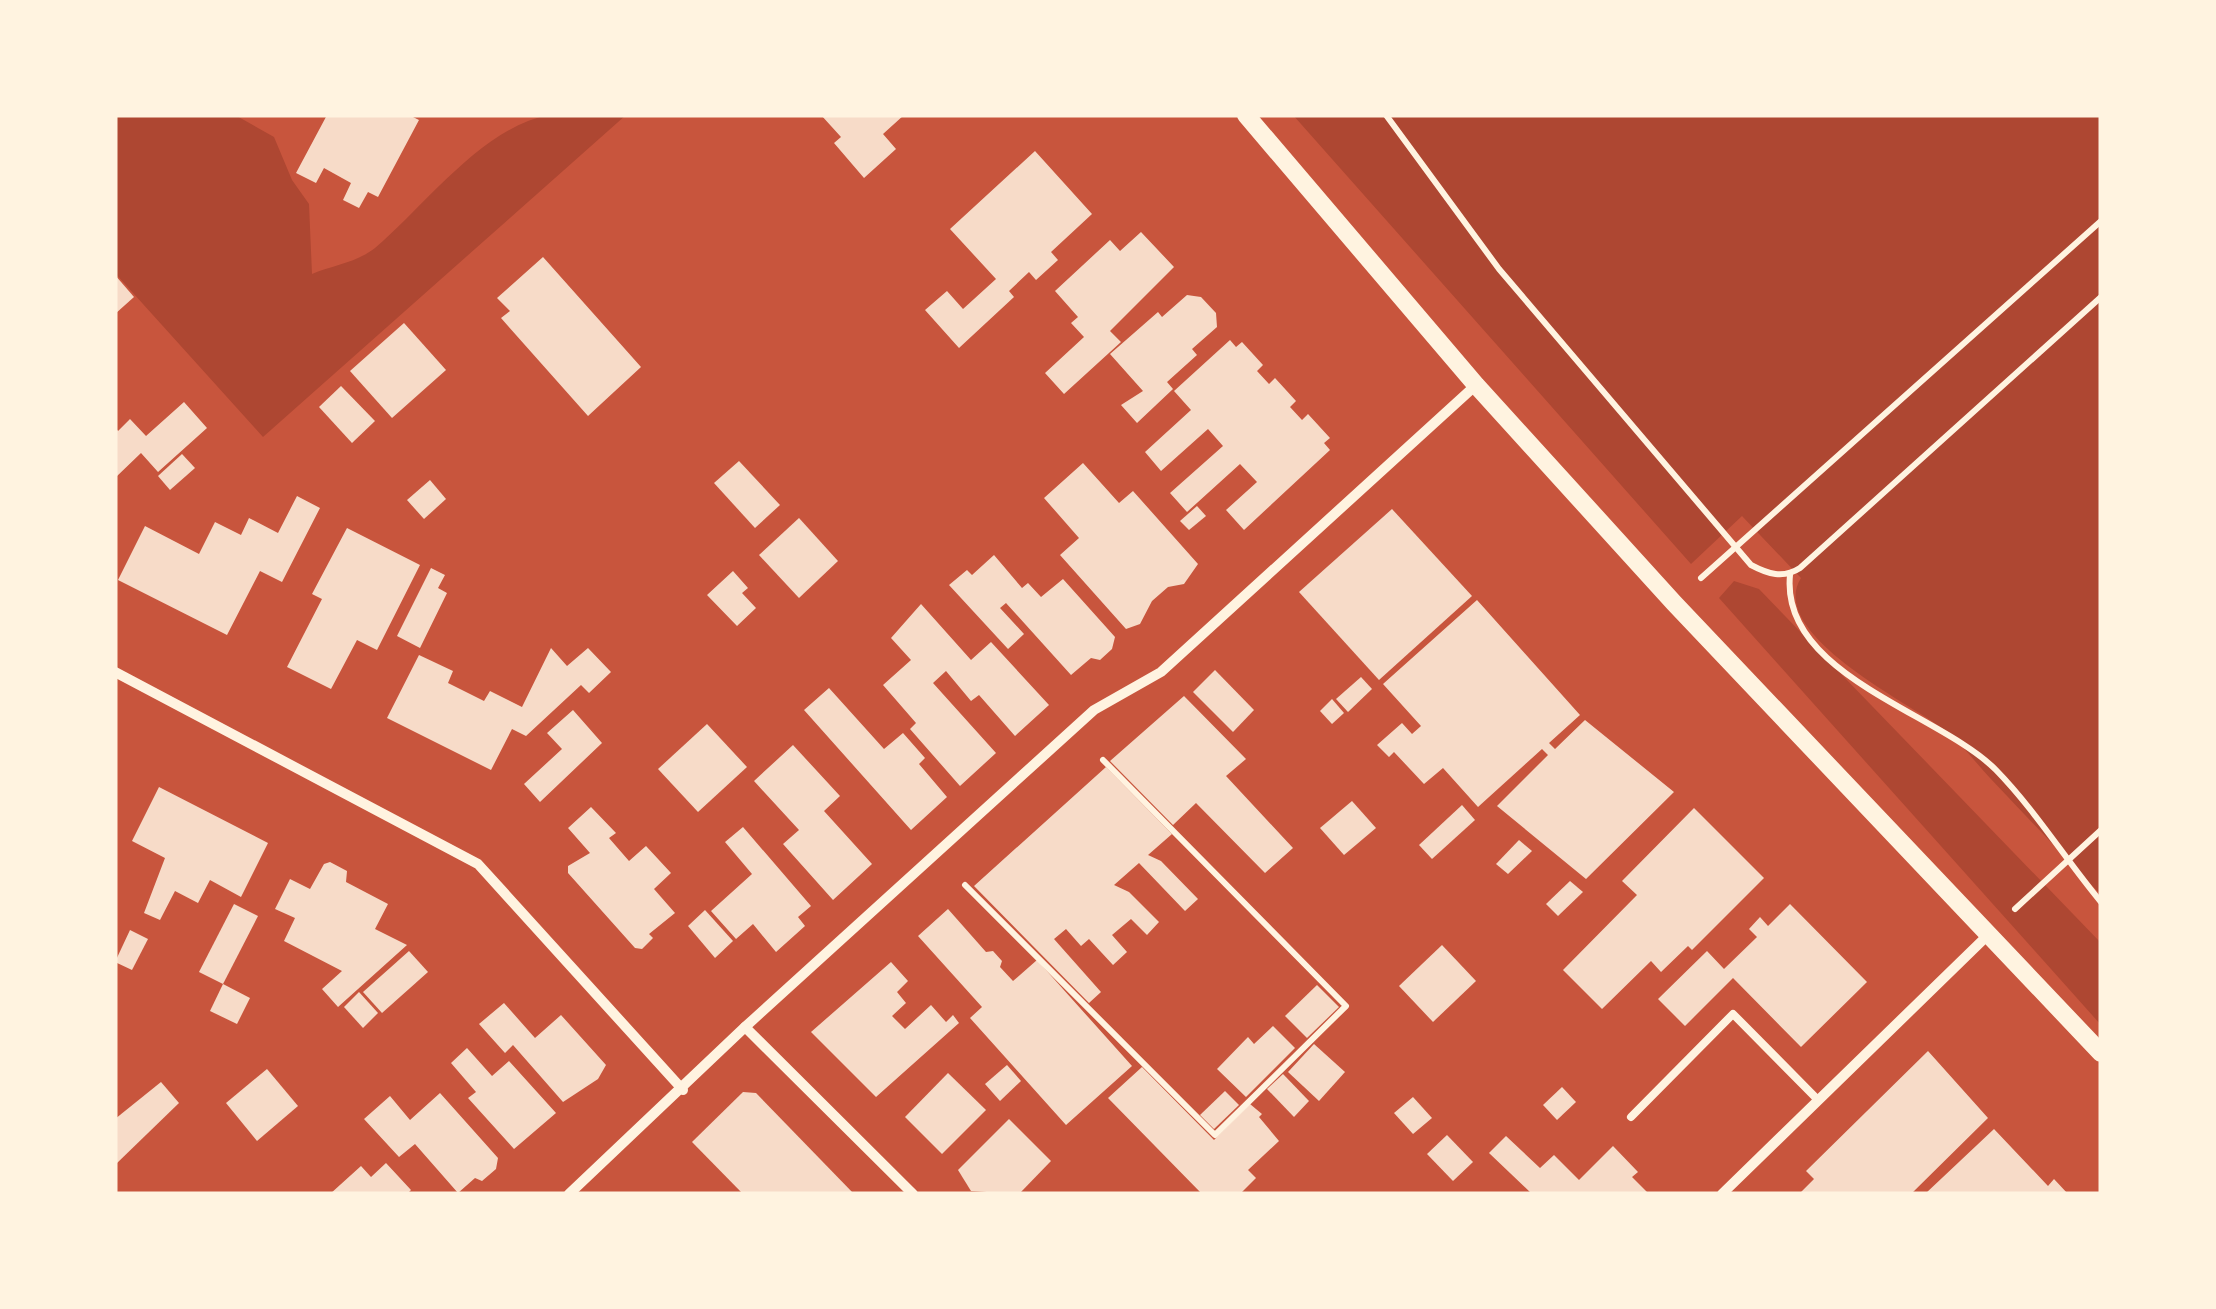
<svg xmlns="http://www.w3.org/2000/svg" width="2216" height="1309" viewBox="0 0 2216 1309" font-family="Signika,sans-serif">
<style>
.green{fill:#ae4732}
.building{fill:#f7dbc8}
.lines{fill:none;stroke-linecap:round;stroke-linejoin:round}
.path{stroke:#fff3e0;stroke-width:6}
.service{stroke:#fff3e0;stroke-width:8}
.minor{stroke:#fff3e0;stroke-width:10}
.tertiary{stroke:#fff3e0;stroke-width:18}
</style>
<rect width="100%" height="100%" fill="#c8553d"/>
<g class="green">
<path d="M 115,115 L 235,115 L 274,137 L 292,180 L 309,204 L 312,274 C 333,265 356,263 375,248 C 423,208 483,126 550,115 C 574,111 602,115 626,115 L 263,437 L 115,273 Z"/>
<path d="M 1293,115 L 2101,115 L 2101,895 C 2064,856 2027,817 1990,778 C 1975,762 1960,741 1942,728 C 1909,703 1766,633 1801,578 L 1742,516 L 1691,564 Z"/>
<polygon points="1734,581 1759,589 2101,943 2101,1025 1719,598"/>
</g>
<g class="building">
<polygon points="327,115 409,115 419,120 378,197 368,192 359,208 343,200 351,183 324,168 316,183 296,173"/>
<polygon points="821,115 904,115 883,134 896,149 864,178 834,143 841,137"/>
<polygon points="1035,151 1092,214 1051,252 1058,260 1036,280 1029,272 1009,291 1014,297 959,348 925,310 947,291 963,309 996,279 950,229"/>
<polygon points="1141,232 1174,267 1110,331 1121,342 1064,394 1045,373 1084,337 1071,323 1078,317 1055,291 1110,240 1120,251"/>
<polygon points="543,257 641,367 588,416 501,318 510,311 497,298"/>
<polygon points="115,275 134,297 115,314"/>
<polygon points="1187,295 1201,297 1216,313 1217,327 1192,349 1197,355 1167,382 1173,389 1137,423 1121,405 1143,391 1110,354 1158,312 1162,317"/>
<polygon points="404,323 446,370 392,418 350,371"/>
<polygon points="1230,340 1236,347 1242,342 1263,365 1257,371 1269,384 1275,378 1296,401 1290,407 1302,420 1308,414 1330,438 1324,443 1330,450 1244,530 1226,510 1257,482 1240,464 1187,512 1170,493 1223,446 1208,429 1161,471 1145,452 1191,410 1174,391"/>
<polygon points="341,386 375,421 352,443 319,407"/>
<polygon points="184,402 207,428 158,472 141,453 115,478 115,427 118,431 130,419 146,436"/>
<polygon points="182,454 195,468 170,490 158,476"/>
<polygon points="739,461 780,505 755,528 714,483"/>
<polygon points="1083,463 1119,503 1133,491 1198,564 1184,584 1168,587 1152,601 1140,624 1126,629 1060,555 1079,538 1044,498"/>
<polygon points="430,480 446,499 424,519 407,500"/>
<polygon points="297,496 320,508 282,582 260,571 227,635 118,580 145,526 199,554 215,522 241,535 249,518 278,533"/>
<polygon points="1197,506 1206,516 1189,530 1180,521"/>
<polygon points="1392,509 1472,596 1379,680 1299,592"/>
<polygon points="799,518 838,561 799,598 759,555"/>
<polygon points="347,528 420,565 377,650 357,640 331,689 287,667 322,599 312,594"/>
<polygon points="994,555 1022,588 1028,583 1041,597 1063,579 1115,637 1112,649 1100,660 1091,658 1071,675 1006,603 1000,608 1024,634 1008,649 949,585 967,570 972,575"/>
<polygon points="431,568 445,575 438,588 447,593 420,648 397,636"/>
<polygon points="733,571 748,588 742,593 756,608 737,626 707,595"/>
<polygon points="1477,600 1580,715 1549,743 1555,749 1585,720 1674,792 1586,879 1497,806 1548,755 1542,749 1478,807 1443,768 1424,784 1394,752 1389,757 1377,745 1402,723 1412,734 1421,726 1383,684"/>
<polygon points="921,604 971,660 991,642 1049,705 1015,736 979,695 971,701 946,671 933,683 996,753 960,786 910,729 916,723 883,685 911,660 891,638"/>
<polygon points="551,648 567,666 588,648 611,672 589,693 581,685 526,736 512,729 491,770 387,718 419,655 453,671 448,683 484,701 490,691 522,707"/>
<polygon points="1215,670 1254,710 1233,732 1193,692"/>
<polygon points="1361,677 1372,689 1348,712 1336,699"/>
<polygon points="829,688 884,749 903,733 925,758 919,764 947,797 911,830 804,710"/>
<polygon points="1184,696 1246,759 1226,776 1293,848 1265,873 1196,803 1173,825 1110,761"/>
<polygon points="1332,699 1344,713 1332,724 1320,711"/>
<polygon points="573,710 602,743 540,802 524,784 562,749 547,733"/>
<polygon points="707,724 747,767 698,812 658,769"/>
<polygon points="793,745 840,796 824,811 872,864 833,900 783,844 799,830 754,781"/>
<polygon points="1106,767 1172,834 1148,855 1161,861 1198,899 1185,911 1139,863 1114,885 1129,892 1159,922 1147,935 1131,919 1112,935 1127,952 1113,965 1089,939 1081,946 1066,929 1054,939 1101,992 1089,1003 974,886"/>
<polygon points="159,787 268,843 241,897 210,880 198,903 175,891 160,920 144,913 165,858 132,841"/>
<polygon points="1352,801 1376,828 1344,855 1320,828"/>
<polygon points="1462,805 1475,820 1432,859 1419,845"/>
<polygon points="591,807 616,833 609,838 629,861 646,846 671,873 654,889 675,913 649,934 653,938 642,949 635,948 568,873 568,866 590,853 568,828"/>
<polygon points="1694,808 1764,878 1692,950 1688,946 1661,972 1651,961 1602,1009 1563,970 1637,895 1622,881"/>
<polygon points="743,827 811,906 798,917 805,926 776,952 753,924 736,939 711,911 752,874 725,842"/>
<polygon points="1519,840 1532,851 1508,874 1496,864"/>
<polygon points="330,862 347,871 346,882 388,904 375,929 407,945 338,1007 322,989 342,971 284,941 295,918 275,909 290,879 310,889 324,864"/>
<polygon points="1570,881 1583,892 1558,916 1546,904"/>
<polygon points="234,904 258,916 223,984 199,972"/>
<polygon points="1790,904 1867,982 1801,1047 1733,978 1685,1026 1658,999 1707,951 1724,969 1757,937 1749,929 1760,917 1768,926"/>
<polygon points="948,909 986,952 993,951 1002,961 1000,967 1013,981 1037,960 1132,1066 1066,1125 970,1018 982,1007 918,936"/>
<polygon points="705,910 733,941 715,958 688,926"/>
<polygon points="130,930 148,939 132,970 115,962"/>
<polygon points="1442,945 1476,981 1433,1022 1399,986"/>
<polygon points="409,951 428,972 382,1013 363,992"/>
<polygon points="891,962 908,981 897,992 906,1003 892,1016 905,1029 931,1005 946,1022 953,1015 959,1023 876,1097 811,1032"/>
<polygon points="223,984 250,998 237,1024 210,1011"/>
<polygon points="1317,985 1339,1007 1307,1038 1285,1016"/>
<polygon points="359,992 378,1013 363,1028 344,1007"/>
<polygon points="504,1003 535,1038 561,1015 606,1065 598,1079 563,1102 513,1045 505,1053 479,1024"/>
<polygon points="1273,1026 1295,1048 1246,1097 1217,1069 1248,1037 1254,1044"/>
<polygon points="1314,1044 1345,1072 1319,1101 1288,1072"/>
<polygon points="467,1048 492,1076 509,1061 556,1113 514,1149 468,1098 476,1092 451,1063"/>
<polygon points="1928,1051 1988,1118 1911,1194 1799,1194 1814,1179 1806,1171"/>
<polygon points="1007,1065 1021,1081 1000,1101 985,1084"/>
<polygon points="1142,1067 1214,1140 1250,1104 1262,1114 1259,1117 1279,1141 1248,1170 1256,1178 1240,1194 1202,1194 1108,1098"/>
<polygon points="267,1069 298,1106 257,1141 226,1103"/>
<polygon points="948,1073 986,1110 942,1154 905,1117"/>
<polygon points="1283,1074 1309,1101 1294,1117 1267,1089"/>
<polygon points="161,1082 179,1103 115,1165 115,1119"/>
<polygon points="1562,1087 1576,1102 1557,1120 1543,1105"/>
<polygon points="1225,1091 1239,1105 1214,1129 1200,1115"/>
<polygon points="743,1092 756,1093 854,1194 743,1194 692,1142"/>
<polygon points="440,1093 498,1158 496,1169 482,1181 475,1178 458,1193 415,1144 399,1157 364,1119 390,1096 410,1120"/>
<polygon points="1413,1097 1432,1118 1413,1134 1394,1113"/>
<polygon points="1009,1119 1051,1161 1019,1194 971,1191 958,1170"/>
<polygon points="1994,1129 2048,1186 2054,1179 2068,1194 1925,1194"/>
<polygon points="1447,1135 1473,1162 1453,1181 1427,1154"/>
<polygon points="1506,1136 1540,1168 1554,1155 1579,1180 1613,1146 1638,1172 1632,1177 1649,1194 1532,1194 1489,1153"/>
<polygon points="386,1163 411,1190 407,1194 330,1194 361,1166 371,1177"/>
</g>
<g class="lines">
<g class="path">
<path d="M 1386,115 L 1499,269 L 1751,565 C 1768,574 1783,579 1800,568 L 2101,297"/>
<path d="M 1790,575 C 1780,675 1940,713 1996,770 C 2035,810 2066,860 2101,902"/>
<polyline points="1701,578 2101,221"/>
<polyline points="965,885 1215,1135 1346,1006 1103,760"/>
<polyline points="2015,909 2101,830"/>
</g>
<polyline class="service" points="1631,1117 1733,1014 1818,1100"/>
<g class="minor">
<polyline points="115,672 478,864 683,1090"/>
<polyline points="745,1027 913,1194"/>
<polyline points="569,1194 745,1027 1094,710 1161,672 1476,385"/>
<polyline points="1722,1194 1989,934"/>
</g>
<polyline class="tertiary" points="1246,115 1476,385 1674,603 2101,1053"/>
</g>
<rect width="2216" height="1309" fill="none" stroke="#fff3e0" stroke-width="235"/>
</svg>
